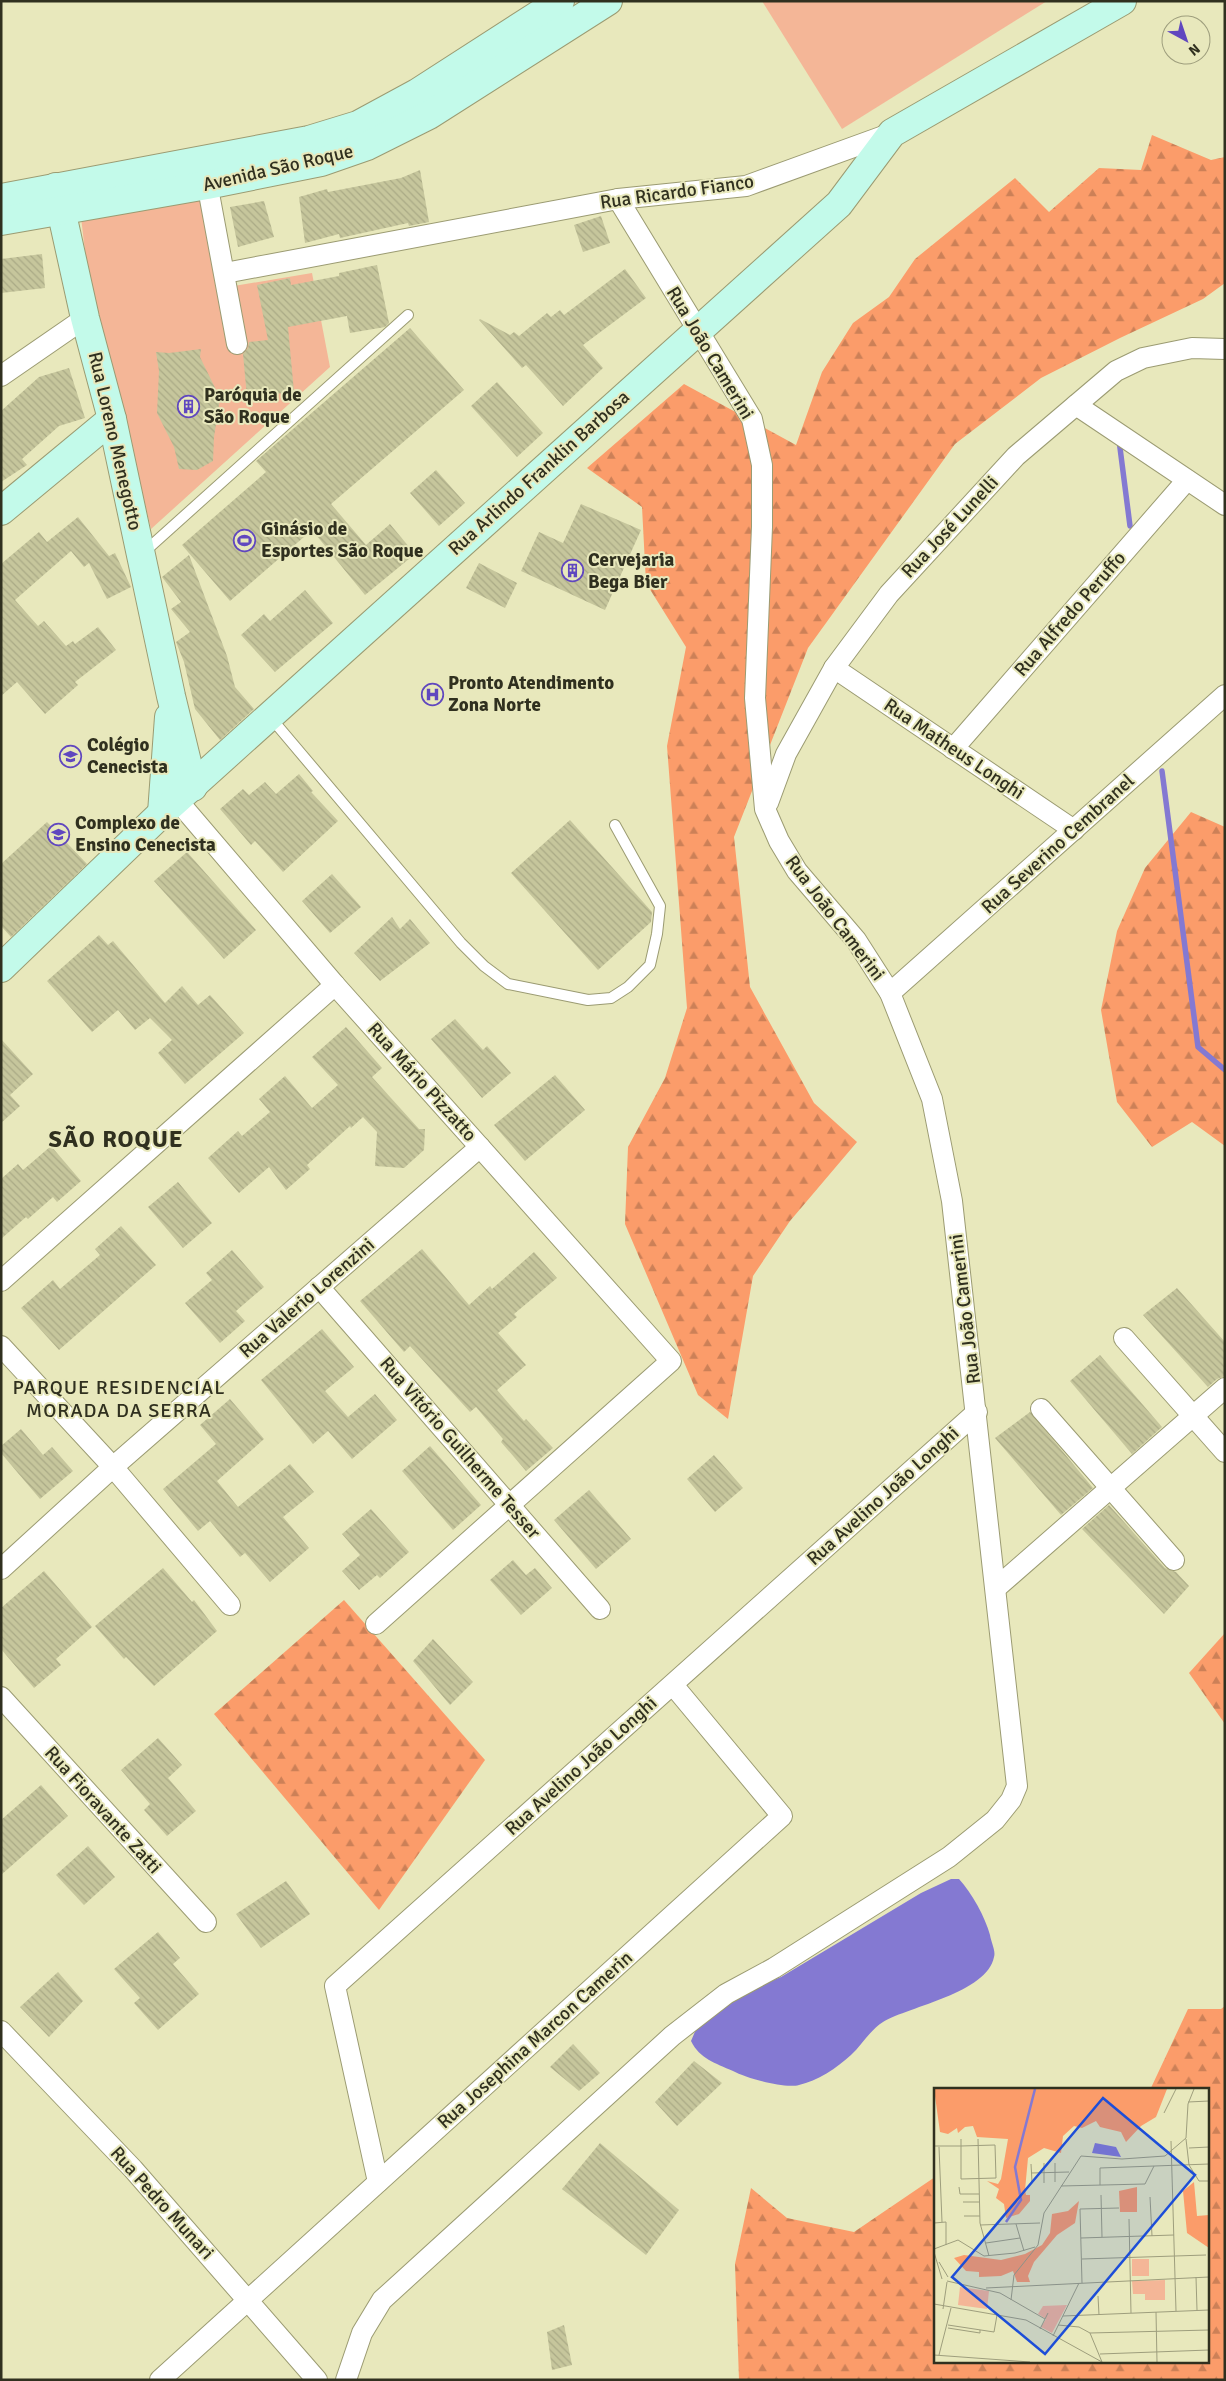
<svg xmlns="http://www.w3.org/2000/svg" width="1226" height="2381" viewBox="0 0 1226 2381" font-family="Signika,sans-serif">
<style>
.forest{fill:url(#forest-firs)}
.park{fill:#f4b697}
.water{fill:#8479d2}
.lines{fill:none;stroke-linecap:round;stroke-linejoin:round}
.stream{stroke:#8479d2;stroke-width:5.5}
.building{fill:url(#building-back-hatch)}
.lane-casing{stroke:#9b9b72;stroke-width:12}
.street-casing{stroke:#9b9b72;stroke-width:22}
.secondary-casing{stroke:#9b9b72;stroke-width:30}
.lane{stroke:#fff;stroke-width:10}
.street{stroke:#fff;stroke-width:20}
.secondary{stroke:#c3faea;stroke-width:28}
.labels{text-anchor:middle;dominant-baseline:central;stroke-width:4;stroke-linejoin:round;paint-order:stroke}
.street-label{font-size:19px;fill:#30301f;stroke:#e8e8bc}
.poi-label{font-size:19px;font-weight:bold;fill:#30301f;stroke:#e8e8bc;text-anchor:start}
.neighbourhood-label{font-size:20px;letter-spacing:1px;fill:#30301f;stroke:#e8e8bc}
.district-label{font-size:24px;font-weight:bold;letter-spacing:1px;fill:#30301f;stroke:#e8e8bc}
.inset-river{fill:none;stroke:#8479d2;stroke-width:2.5}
.inset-road{fill:none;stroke:#9e9e7d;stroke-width:1}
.view{fill:#1d4ed8;fill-opacity:0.15;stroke:#1d4ed8;stroke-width:2.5}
.inset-edge{fill:none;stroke:#30301f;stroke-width:2.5}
</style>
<defs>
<pattern id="forest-firs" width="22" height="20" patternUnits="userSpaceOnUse" patternTransform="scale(1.25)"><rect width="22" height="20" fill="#fb9c6a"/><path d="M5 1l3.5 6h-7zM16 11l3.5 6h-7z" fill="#cc8057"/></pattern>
<pattern id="building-back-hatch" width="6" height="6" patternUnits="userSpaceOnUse" patternTransform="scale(1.25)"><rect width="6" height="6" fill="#c6c69c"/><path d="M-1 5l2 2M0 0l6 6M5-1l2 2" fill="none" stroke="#aaaa86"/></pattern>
</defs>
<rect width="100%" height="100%" fill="#e8e8bc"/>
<g class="forest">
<polygon points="1152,135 1211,160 1225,157 1225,283 1203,299 1120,338 1041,378 955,444 808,648 734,837 750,987 814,1103 857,1142 790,1221 753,1276 728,1419 698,1395 625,1224 628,1147 665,1078 687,1008 667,746 686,647 646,583 642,507 587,468 684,384 796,445 822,372 853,323 889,297 915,259 1015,178 1049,212 1099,168 1141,170"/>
<polygon points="1191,812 1225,827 1225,1146 1192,1122 1152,1147 1117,1102 1101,1010 1117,931 1145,868"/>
<polygon points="344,1600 485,1760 379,1910 214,1714"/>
<polygon points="1225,1633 1225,1724 1189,1673"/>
<polygon points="1225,2006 1225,2380 739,2380 735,2264 751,2188 787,2218 854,2232 935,2177 935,2362 1207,2362 1207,2090 1150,2090 1188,2009 1221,2009"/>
</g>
<g class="park">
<polygon points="762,1 1047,1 842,129"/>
<polygon points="206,192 216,289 312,273 330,367 151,529 88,277 81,217"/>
</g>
<path class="water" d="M 951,1879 L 959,1879 C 972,1893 985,1917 990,1935 C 991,1942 996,1951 994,1957 C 987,1993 910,2006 883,2022 C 870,2030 862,2045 851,2055 C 837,2068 817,2081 799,2085 C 784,2089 746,2078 733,2071 C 715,2063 700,2059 691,2041 L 697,2027 L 716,2011 L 752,1989 L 781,1977 L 921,1893 Z"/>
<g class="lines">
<g class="stream">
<polyline points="1119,440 1130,526"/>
<polyline points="1162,771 1198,1047 1225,1070"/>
</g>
</g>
<g class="building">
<polygon points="420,170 429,222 409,226 408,223 340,238 339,234 305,243 299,197 327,189 328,192 401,178"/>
<polygon points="264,201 274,237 238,247 230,207"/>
<polygon points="601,216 610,243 583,252 574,225"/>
<polygon points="42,254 45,288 1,293 1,259"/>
<polygon points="377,265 389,323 385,327 350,333 347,316 288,327 294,392 247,397 243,354 248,348 249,342 268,340 257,285 290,278 291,285 339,276 339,273"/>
<polygon points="625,269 646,298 583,345 603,368 563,406 526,365 522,368 479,320 480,319 510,335 514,332 519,336 547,313 551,317 560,310 564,315"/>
<polygon points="410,328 464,390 331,504 366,545 390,524 415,554 365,595 312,530 230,601 182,545 266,472 256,461"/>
<polygon points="201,349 200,357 220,398 214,437 213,461 197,470 179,469 174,447 157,413 159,371 156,352 169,353"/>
<polygon points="69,368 85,418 59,426 22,459 27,465 1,482 1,411 39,377"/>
<polygon points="497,382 543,433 517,457 471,406"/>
<polygon points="436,470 465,503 439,526 410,493"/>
<polygon points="581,504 641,530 605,610 521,571 539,532 563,543"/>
<polygon points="78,517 109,556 115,553 131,587 107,599 89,563 84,567 71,551 15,600 38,626 44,621 66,646 73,641 75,644 98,627 116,650 75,682 78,685 45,714 17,682 1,696 1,564 39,532 47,542"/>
<polygon points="189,555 227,656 235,687 254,709 220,740 195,709 184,662 176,642 190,632 171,609 181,602 162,577"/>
<polygon points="479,563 517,583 505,608 466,588"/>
<polygon points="305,590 333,623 275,672 241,635 264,614 270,621"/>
<polygon points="299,774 313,791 311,792 338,821 283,872 255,841 251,845 220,809 243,789 249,795 265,782 276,794"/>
<polygon points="570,820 652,912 651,922 598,970 511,873"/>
<polygon points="47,822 87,864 11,937 1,926 1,864"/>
<polygon points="187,852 256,930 224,959 154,881"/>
<polygon points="332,874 361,907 330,933 302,901"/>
<polygon points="392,917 400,929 410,919 430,943 380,981 354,953"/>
<polygon points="99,935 108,945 113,941 165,1003 182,986 198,1005 210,995 244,1033 185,1084 158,1053 172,1040 150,1018 135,1030 118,1010 92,1032 47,981"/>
<polygon points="455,1019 483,1050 487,1046 511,1073 482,1098 431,1039"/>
<polygon points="346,1027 382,1068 372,1077 419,1129 425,1129 424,1150 404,1168 375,1166 377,1132 363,1117 351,1128 350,1126 307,1165 310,1169 286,1190 269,1167 239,1193 208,1158 238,1131 242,1136 270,1112 259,1099 285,1076 312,1108 338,1085 312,1057"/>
<polygon points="1,1039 33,1074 10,1095 20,1106 1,1123"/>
<polygon points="555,1075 585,1110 525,1161 494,1125"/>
<polygon points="51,1146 81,1181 57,1202 53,1197 28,1219 26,1217 1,1239 1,1179 18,1164 23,1170"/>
<polygon points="178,1182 212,1223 183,1248 148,1207"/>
<polygon points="121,1226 156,1265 59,1350 21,1308 53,1280 60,1289 100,1255 95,1249"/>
<polygon points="422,1249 469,1305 490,1286 492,1289 534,1252 557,1278 514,1314 517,1317 498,1333 526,1365 497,1390 524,1421 526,1419 553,1448 526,1471 501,1442 503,1439 476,1407 470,1412 410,1346 404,1352 360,1301"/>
<polygon points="232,1250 264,1287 236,1311 245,1321 220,1343 185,1303 212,1280 206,1273"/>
<polygon points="1177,1288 1225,1342 1225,1376 1217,1379 1208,1387 1143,1315"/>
<polygon points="322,1329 354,1367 325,1391 348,1417 375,1394 397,1420 352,1459 328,1431 313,1444 261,1380"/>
<polygon points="1100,1355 1162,1427 1132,1454 1070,1381"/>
<polygon points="230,1399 264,1439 217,1481 238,1507 290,1464 314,1492 283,1517 309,1548 270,1582 245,1553 240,1557 210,1521 198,1531 163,1489 216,1444 200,1425"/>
<polygon points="1030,1412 1093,1488 1061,1515 995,1438"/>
<polygon points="21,1429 43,1455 52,1447 73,1471 40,1499 1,1453 1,1446"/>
<polygon points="430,1446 481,1505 453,1530 402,1471"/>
<polygon points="714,1455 743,1488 715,1512 687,1479"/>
<polygon points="589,1490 631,1539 596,1569 554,1520"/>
<polygon points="1109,1505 1165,1568 1176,1572 1189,1586 1164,1614 1082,1529"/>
<polygon points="371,1509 409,1552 380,1578 377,1575 359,1590 342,1571 360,1555 342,1534"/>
<polygon points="513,1560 526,1575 535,1568 552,1588 521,1615 490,1580"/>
<polygon points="163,1568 192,1602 194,1600 217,1631 154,1686 126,1657 124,1659 95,1626"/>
<polygon points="44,1571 92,1627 56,1659 61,1665 34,1688 1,1649 1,1608"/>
<polygon points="433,1639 473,1682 450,1705 413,1661"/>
<polygon points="158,1738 182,1765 168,1778 196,1811 167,1836 144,1810 150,1804 121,1770"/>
<polygon points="41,1785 68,1816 1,1875 1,1820"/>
<polygon points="88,1846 115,1877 84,1905 56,1875"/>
<polygon points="286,1881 310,1914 261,1948 236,1914"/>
<polygon points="158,1932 180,1958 173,1964 199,1994 158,2030 134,2003 140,1998 114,1969"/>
<polygon points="58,1972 83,2001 49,2037 20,2007"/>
<polygon points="573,2044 600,2073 579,2091 550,2067"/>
<polygon points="694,2061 722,2083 677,2126 655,2102"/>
<polygon points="600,2143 679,2210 646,2255 562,2189"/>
<polygon points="564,2325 572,2365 552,2370 547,2332"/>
</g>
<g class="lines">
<defs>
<g id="lane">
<polyline points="143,553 408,315"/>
<polyline points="271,718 461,943 484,966 508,984 588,1000 611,998 628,987 650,965 657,934 660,906 615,825"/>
</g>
<g id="street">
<polyline points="205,172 237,344"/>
<polyline points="225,273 618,199 746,186 892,133"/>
<polyline points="1,376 85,318"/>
<polyline points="1076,405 1225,505"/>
<polyline points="834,668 1074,830"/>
<polyline points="953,749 1187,480"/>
<polyline points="177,800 335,985 671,1361 376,1624"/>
<polyline points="768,803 786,754 834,668 889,594 1016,456 1116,371 1143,358 1192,348 1225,349"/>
<polyline points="890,993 1225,695"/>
<polyline points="1,1281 335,985"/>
<polyline points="319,1287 600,1609"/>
<polyline points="1124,1338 1225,1452"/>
<polyline points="1,1346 113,1467 230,1605"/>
<polyline points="1041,1409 1174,1560"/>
<polyline points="1,1569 113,1467 480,1147"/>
<polyline points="996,1588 1225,1388"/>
<polyline points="1,1697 206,1922"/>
<polyline points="1,2031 133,2169 317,2380"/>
<polyline points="378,2182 335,1986 977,1412"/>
<polyline points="160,2380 782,1816 673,1685"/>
<polyline points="346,2380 362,2333 382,2300 672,2036 726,1994 774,1968 949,1857 995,1820 1011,1800 1017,1786 952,1201 932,1099 890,993 856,940 797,871 779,841 765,809 755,698 762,527 762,465 752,419 618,199"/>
</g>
<g id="secondary">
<polyline points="56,187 85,318 112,419 171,696 193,787"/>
<polyline points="1,198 309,140 358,125 417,93 560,1"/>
<polyline points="1,221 207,185 321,162 367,146 429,115 608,1"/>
<polyline points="1,511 112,419"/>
<polyline points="162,813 169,717"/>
<polyline points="1,968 162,813 839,204 892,133 1122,1"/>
</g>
</defs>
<use href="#lane" class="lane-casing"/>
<use href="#street" class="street-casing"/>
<use href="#secondary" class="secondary-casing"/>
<use href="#lane" class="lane"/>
<use href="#street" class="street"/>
<use href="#secondary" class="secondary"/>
</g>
<defs>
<symbol id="building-ring" viewBox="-11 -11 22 22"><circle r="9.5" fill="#e8e8bc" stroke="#6047bf" stroke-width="1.5"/><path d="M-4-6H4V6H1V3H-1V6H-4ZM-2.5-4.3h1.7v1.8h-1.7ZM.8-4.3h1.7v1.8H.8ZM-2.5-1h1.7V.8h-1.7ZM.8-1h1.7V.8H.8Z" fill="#6047bf"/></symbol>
<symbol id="stadium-ring" viewBox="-11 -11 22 22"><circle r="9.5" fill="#e8e8bc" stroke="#6047bf" stroke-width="1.5"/><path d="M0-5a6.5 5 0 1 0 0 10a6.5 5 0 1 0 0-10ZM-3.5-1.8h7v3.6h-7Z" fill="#6047bf"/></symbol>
<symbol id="hospital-ring" viewBox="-11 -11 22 22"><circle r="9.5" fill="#e8e8bc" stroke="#6047bf" stroke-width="1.5"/><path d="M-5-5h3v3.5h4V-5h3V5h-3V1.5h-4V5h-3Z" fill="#6047bf"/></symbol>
<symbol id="school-ring" viewBox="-11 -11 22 22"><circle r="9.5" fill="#e8e8bc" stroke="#6047bf" stroke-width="1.5"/><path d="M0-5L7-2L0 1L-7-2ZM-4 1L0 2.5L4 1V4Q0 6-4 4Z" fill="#6047bf"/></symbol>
<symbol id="university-ring" viewBox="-11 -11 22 22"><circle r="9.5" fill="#e8e8bc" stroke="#6047bf" stroke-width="1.5"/><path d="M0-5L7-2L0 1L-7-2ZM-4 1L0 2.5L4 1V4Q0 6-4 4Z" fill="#6047bf"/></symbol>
</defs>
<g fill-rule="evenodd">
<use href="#building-ring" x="176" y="394" width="25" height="25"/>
<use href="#stadium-ring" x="232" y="528" width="25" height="25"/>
<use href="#building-ring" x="560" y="558" width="25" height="25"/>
<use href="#hospital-ring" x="420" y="682" width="25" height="25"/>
<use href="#school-ring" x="58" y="744" width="25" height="25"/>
<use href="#university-ring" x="46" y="822" width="25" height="25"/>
</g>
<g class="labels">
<g class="street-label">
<text transform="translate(278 168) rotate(-13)">Avenida São Roque</text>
<text transform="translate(677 192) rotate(-8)">Rua Ricardo Fianco</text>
<text transform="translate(710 353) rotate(59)">Rua João Camerini</text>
<text transform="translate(115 441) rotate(77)">Rua Loreno Menegotto</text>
<text transform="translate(539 473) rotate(-42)">Rua Arlindo Franklin Barbosa</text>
<text transform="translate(950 527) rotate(-47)">Rua José Lunelli</text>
<text transform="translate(1070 614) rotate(-49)">Rua Alfredo Peruffo</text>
<text transform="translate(954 749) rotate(34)">Rua Matheus Longhi</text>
<text transform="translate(1058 844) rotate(-42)">Rua Severino Cembranel</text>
<text transform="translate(835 918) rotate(53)">Rua João Camerini</text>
<text transform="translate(422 1082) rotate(48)">Rua Mário Pizzatto</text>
<text transform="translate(307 1298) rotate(-41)">Rua Valerio Lorenzini</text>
<text transform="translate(965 1309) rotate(-97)">Rua João Camerini</text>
<text transform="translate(460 1448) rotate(49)">Rua Vitório Guilherme Tesser</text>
<text transform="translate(883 1496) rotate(-42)">Rua Avelino João Longhi</text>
<text transform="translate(581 1766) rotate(-42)">Rua Avelino João Longhi</text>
<text transform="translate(103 1810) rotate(48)">Rua Fioravante Zatti</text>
<text transform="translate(535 2040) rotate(-42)">Rua Josephina Marcon Camerin</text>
<text transform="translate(162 2203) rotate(48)">Rua Pedro Munari</text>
</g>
<g class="poi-label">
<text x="204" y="395">Paróquia de<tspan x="204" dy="22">São Roque</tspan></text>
<text x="261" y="529">Ginásio de<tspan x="261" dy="22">Esportes São Roque</tspan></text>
<text x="588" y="560">Cervejaria<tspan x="588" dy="22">Bega Bier</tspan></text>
<text x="448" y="683">Pronto Atendimento<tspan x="448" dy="22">Zona Norte</tspan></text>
<text x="87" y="745">Colégio<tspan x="87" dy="22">Cenecista</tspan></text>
<text x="75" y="823">Complexo de<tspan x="75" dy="22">Ensino Cenecista</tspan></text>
</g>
<g class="neighbourhood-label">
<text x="119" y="1387">PARQUE RESIDENCIAL<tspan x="119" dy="23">MORADA DA SERRA</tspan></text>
</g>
<g class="district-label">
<text x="116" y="1139">SÃO ROQUE</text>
</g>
</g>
<g transform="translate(934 2088)">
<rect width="275" height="275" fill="#e8e8bc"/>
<path d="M 0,1 L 233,1 L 222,29 L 207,38 L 192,54 L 187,44 L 166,39 L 162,33 L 148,40 L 140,38 L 129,48 L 127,65 L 110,60 L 94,70 L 91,102 L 92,107 L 96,107 L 96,113 L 85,126 L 72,130 L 70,116 L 62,110 L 65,101 L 53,93 L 64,96 L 67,91 L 74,51 L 43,49 L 39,38 L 31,39 L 24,45 L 23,40 L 14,46 L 6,44 ZM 260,94 L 263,128 L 275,127 L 275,160 L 253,145 L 249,103 ZM 203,99 L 203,124 L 186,124 L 185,103 ZM 145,113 L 141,135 L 123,147 L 100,174 L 94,188 L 96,194 L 83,194 L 79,183 L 67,188 L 45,189 L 45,184 L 32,183 L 20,170 L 30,167 L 67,172 L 91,166 L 108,157 L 116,145 L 118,126 L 134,123 Z" fill="#fb9c6a"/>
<path d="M 231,192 L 231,212 L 211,212 L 211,206 L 199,206 L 198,193 Z" fill="#f4b697"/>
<path d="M 198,171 L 215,171 L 215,188 L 198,188 ZM 26,199 L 55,203 L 53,221 L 24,217 ZM 133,217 L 118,245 L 107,239 L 112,231 L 104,226 L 109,218 Z" fill="#f4b697"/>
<path d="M 161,55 L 182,59 L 187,69 L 158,65 Z" fill="#8479d2"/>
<path class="inset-river" d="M 72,134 L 87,112 L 81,79 L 101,1"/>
<path class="inset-road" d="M 254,14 L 275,13M 230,25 L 242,1M 44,51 L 46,135 L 55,168M 252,51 L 255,77M 237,53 L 242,223M 0,58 L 27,58 L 61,57 L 62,90 L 27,91 L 27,51M 5,59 L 8,134M 255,60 L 275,59M 110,75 L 110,95M 121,75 L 121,94M 97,76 L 98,94M 255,77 L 265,93 L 275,93M 97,85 L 135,84M 166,97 L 166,80 L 275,76M 127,98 L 211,96 L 220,78M 25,99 L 26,106 L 45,106M 167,107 L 168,149M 216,109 L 218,148M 29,114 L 45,114M 30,128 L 46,128M 195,131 L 197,225M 0,135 L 12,134 L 12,157M 82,136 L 90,163M 46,137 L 106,135M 147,150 L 240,147M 52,155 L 86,150M 0,161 L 24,152 L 50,168 L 81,165 L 101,159M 0,164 L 8,191M 148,171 L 272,167M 5,174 L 14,189M 262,189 L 263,222M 13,193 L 66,205 L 111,231M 148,195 L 146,121 L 185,120M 52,200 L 275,189M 164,208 L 165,227M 77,212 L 80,187 L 104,157 L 110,125 L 147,68 L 188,71 L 231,68 L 252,50 L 254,16 L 260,1M 0,216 L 92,232 L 168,274M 9,221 L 13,194M 222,224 L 223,274M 129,228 L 275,222M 14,237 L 60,244 L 63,227M 124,237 L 145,239 L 156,245 L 168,274M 14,240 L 46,245 L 46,242M 106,241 L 114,225M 156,245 L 275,242M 119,248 L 145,195M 166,266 L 275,262M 0,267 L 96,274M 5,267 L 17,220"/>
<path class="view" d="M 169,10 L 261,87 L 111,266 L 18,189 Z"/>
<rect width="275" height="275" class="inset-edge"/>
</g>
<rect width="1226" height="2381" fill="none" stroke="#30301f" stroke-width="5"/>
<g transform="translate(1186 40) rotate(140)"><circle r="24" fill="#e8e8bc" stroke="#9e9e7d"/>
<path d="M0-4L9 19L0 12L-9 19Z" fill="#6047bf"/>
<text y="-8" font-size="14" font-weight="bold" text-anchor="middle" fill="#30301f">N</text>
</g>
</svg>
